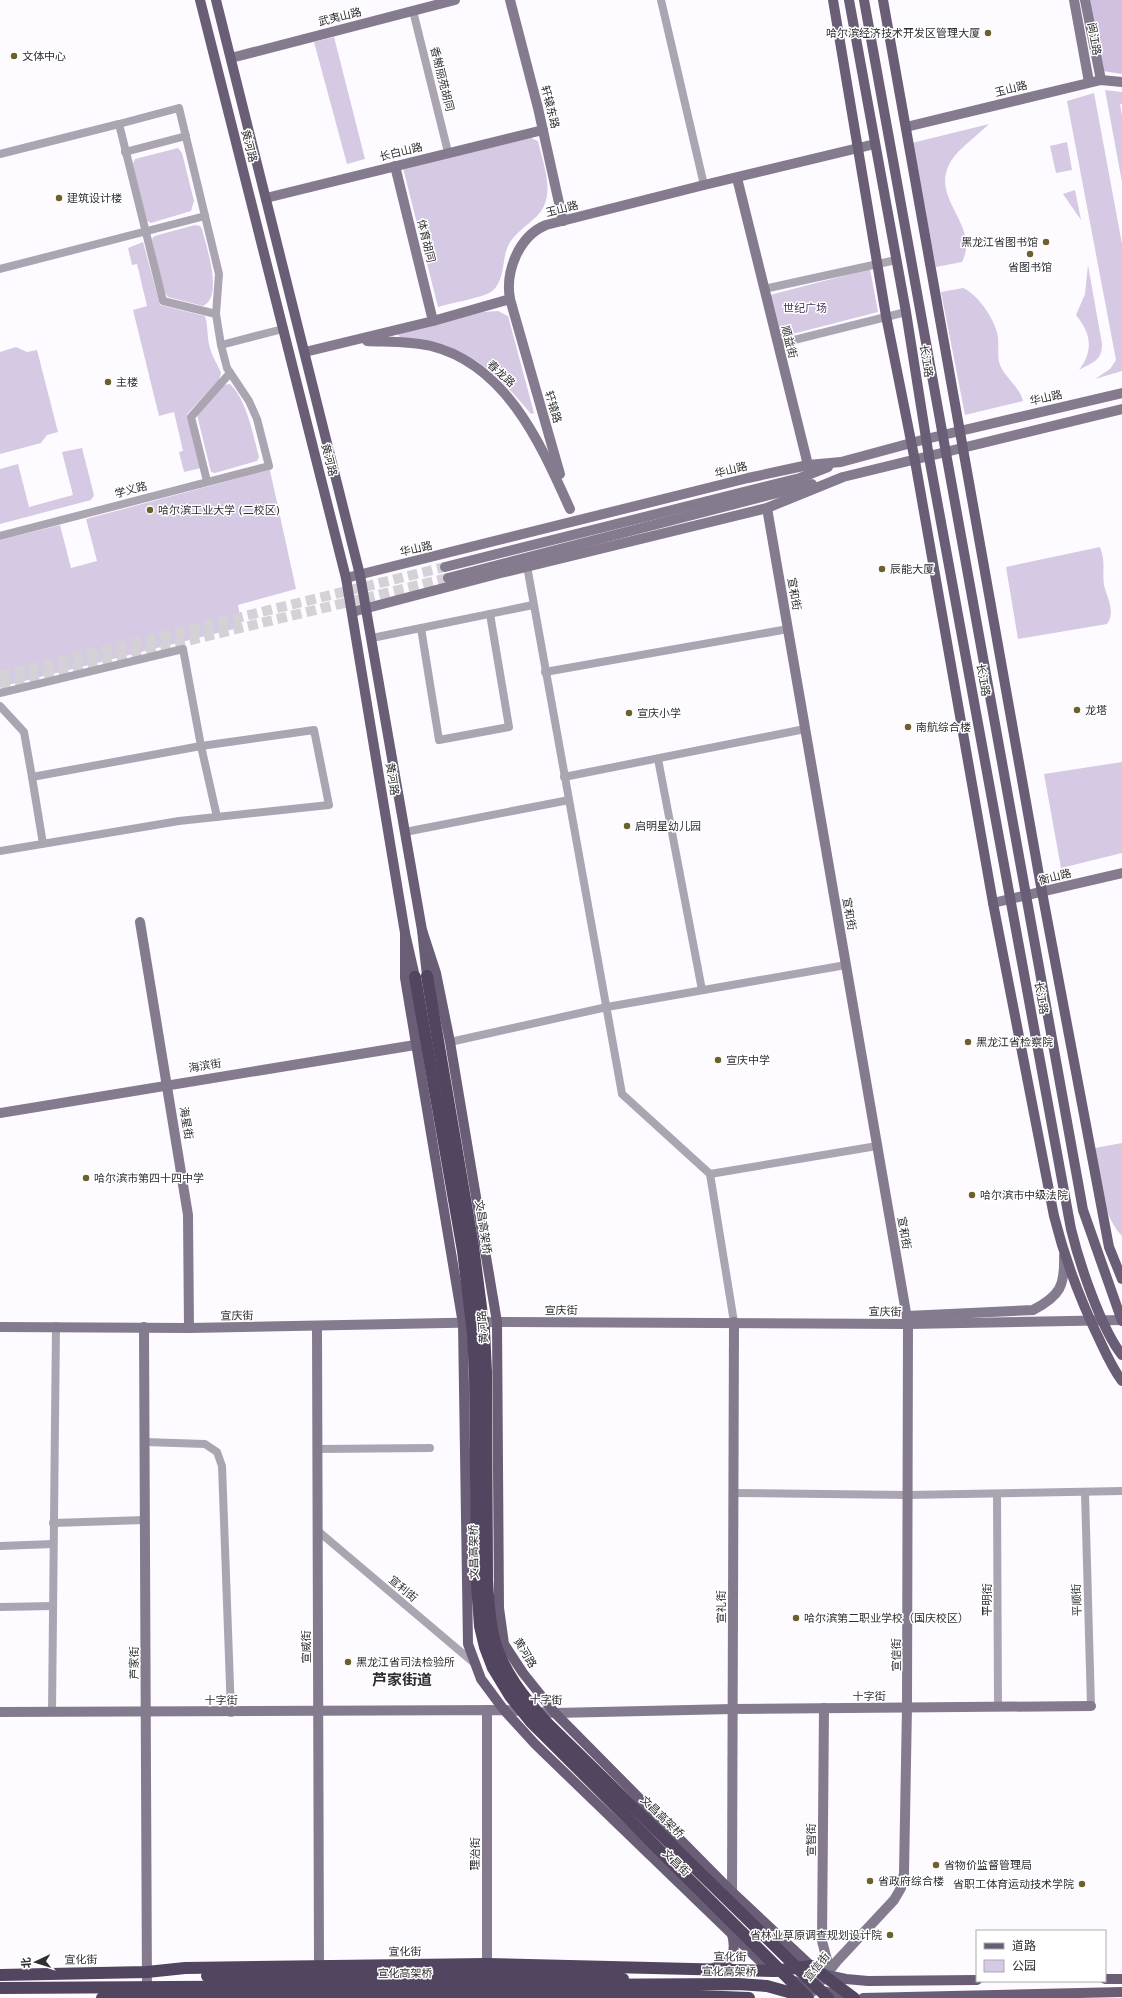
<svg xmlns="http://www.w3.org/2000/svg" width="1122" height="1998" viewBox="0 0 1122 1998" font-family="'DejaVu Sans','Noto Sans SC',sans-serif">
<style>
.green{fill:#d6c9e3}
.forest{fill:#d0c1e0}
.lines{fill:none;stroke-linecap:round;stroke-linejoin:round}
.secondary-tunnel{stroke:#d4d2d6;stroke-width:10;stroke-dasharray:10 5;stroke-linecap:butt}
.street{stroke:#aba5b2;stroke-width:8}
.secondary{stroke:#847b8f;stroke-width:10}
.primary{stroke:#695e75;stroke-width:10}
.highway{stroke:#52455f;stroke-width:12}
.poi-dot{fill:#6c612d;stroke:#fff;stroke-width:1.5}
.labels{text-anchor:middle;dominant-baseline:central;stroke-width:3;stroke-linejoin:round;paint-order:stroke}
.street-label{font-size:11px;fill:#2e2d30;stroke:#fff}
.poi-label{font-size:11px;fill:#2e2d30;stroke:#fff;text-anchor:start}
.park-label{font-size:11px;fill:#4a345f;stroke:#fff}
.district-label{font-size:15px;font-weight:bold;fill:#2e2d30;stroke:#fff}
</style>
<rect width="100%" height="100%" fill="#fdfbff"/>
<g class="green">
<polygon points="334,37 365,159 347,164 314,42"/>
<polygon points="1105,90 1122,92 1122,104 1120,104 1122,116 1122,182"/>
<polygon points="1094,93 1122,244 1122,371 1095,379 1110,369 1116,360 1067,101"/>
<path d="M 989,124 C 978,135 958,149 951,161 C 928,199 981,224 962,262 L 936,267 L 912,143 Z"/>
<path d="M 531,138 L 538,141 C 543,164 557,196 537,216 C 527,226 516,232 509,244 C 501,259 506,281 491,292 C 482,298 450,303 438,307 L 403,168 Z"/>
<polygon points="1067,142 1072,170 1056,173 1050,146"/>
<polygon points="178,148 182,153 194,201 191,211 151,223 147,221 133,164 135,159"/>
<polygon points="1075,190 1081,220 1063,194"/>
<path d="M 195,225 L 200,226 L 202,229 C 206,246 224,296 203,306 L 168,297 L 163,290 L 152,240 L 153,237 L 158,235 Z"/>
<path d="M 143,242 L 160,305 L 205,316 C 208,325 207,335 209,344 C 211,355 217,363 221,373 L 219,380 L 187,414 L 201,468 L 184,472 L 179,452 L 183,451 L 174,412 L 159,416 L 133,310 L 147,306 L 137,264 L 132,265 L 128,248 Z"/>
<path d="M 1088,265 L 1102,344 C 1102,361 1093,362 1079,370 C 1094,351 1091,333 1076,315 L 1085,294 Z"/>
<polygon points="870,269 878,312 781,337 770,295"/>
<path d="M 963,288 C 978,294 996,321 998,337 C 999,346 997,357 1000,365 C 1006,379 1020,387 1023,401 L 965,415 L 941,292 Z"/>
<path d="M 498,311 L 508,316 L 534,413 L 531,414 C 506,384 479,355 440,344 C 427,340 413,340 400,338 L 398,334 L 483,312 Z"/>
<polygon points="16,347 27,352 37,350 58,432 47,435 41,443 0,454 0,352"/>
<path d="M 230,384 C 247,400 253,435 259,457 L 257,461 L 215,473 L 211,472 L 197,415 L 223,385 Z"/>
<polygon points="82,448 94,495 91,500 0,524 0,469 18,464 29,507 73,495 62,452"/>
<polygon points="269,466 296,589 238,605 242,627 0,687 0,540 60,525 71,568 97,561 86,519 269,470"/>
<path d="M 1100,547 C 1106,563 1102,571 1104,585 C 1107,598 1116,611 1107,624 L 1018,639 L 1006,567 Z"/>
<polygon points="1122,762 1122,853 1061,868 1044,774"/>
<path d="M 1122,1143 L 1122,1236 C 1101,1214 1100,1176 1095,1148 Z"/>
</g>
<polygon class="forest" points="1089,0 1122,0 1122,74 1103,71"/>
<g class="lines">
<g class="secondary-tunnel">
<polyline points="0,676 445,567"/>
<polyline points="0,686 448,578"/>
</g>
<g class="street">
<polyline points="661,0 704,185"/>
<polyline points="413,11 448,152"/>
<polyline points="125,152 186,136"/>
<polyline points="0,154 119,124 163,301 216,314"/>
<polyline points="0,269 205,216"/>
<polyline points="764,289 896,260"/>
<polyline points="778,344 906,312"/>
<polyline points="221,345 283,329"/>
<polyline points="207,481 191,417 230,373"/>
<polyline points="0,536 269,466 257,419 249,401 227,368 221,345 216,314 219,274 179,108 119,124"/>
<polyline points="527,566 622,1094 710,1174 734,1322"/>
<polyline points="421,628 439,740 509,727 490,614"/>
<polyline points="372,638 533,605"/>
<polyline points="545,672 788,629"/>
<polyline points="0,693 183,649 201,746 217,817"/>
<polyline points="0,706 24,732 32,777"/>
<polyline points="658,759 702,990"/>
<polyline points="564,777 805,729"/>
<polyline points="405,832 569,800"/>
<polyline points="0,851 179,821 329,805 314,730 201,746 32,777 43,844"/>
<polyline points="450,1042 607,1007 846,965"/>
<polyline points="710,1174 877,1146"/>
<polyline points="145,1442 205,1444 217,1452 222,1466 231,1713"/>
<polyline points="317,1449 430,1448"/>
<polyline points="733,1493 908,1495 1122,1491"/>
<polyline points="1085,1493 1091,1706"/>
<polyline points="997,1494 998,1707"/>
<polyline points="53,1523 145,1520"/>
<polyline points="318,1531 474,1663"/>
<polyline points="0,1546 53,1544"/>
<polyline points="0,1607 53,1606"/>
<polyline points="52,1712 56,1326"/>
</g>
<g class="secondary">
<polyline points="510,0 538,108 563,221"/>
<polyline points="1074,0 1089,82"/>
<polyline points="1085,0 1101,80"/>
<polyline points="231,58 455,0"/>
<polyline points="906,127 1101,80 1122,82"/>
<polyline points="395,166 433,321"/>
<polyline points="737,178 808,465"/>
<polyline points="266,198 543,130"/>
<polyline points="510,299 560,474"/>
<path d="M 367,341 C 388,342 410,341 431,346 C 507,365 541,445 570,509"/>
<path d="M 305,352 L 433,321 L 510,299 C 505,271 519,236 546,225 L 704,185 L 875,144"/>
<polyline points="767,508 908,1324 907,1707 904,1873 901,1888 894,1900 837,1961 812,1992"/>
<polyline points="445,567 800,478 828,467"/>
<polyline points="346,578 748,478 808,465 841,462 926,439 1122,393"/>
<polyline points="448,578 812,484"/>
<polyline points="352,612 501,573 767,508 843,477 1122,409"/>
<polyline points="993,903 1122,873"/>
<polyline points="140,922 188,1215 189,1328"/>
<polyline points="0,1113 415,1045"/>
<path d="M 907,1316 L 1033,1310 C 1060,1296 1065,1286 1064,1256"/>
<polyline points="0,1327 189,1328 497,1322 908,1324 1122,1320"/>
<polyline points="144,1327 147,1994"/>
<polyline points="317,1327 319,1966"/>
<polyline points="824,1708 822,1941 830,1971"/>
<polyline points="0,1712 504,1710 555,1713 733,1709 1091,1706"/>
<polyline points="732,1892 734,1322"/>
<polyline points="487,1970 487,1710"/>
</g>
<g class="primary">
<polyline points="200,0 346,578 405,933 415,977"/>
<polyline points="216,0 360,575 422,930 427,976"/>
<path d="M 833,0 L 886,316 L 915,461 L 993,903 L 1054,1216 C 1065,1260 1081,1302 1101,1343 C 1107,1356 1113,1369 1122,1381"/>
<path d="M 849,0 L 906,312 L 929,457 L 1071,1229 C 1079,1262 1101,1329 1122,1355"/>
<polyline points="864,0 1083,1210 1122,1321"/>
<polyline points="883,0 1042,892 1109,1247 1122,1279"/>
<polyline points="422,930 436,973 450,1042 497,1322 499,1608 504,1644 523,1673 555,1713 732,1892 811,1966 827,1975 846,1979 868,1981 977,1980"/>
<polyline points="405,933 405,978 463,1324 468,1644 481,1679 504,1710 535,1744 737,1939 759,1960 776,1972"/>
<path d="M 713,1968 C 732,1962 737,1954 732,1934"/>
<polyline points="1105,1979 1122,1979"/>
<polyline points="792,1980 811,1988 853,1998"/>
<polyline points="863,1998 1122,1992"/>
</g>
<g class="highway">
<path d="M 427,976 L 473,1246 L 484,1330 L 486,1372 L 487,1580 C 488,1598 489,1617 493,1635 C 501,1670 525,1699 548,1724 L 828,1998"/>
<polyline points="415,977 463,1251 473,1334 475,1374 477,1585 480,1626 485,1647 493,1668 510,1696 531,1722 808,1998"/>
<polyline points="0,1975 147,1972 185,1968 487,1964 774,1971 811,1966 854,1998"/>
<polyline points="207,1976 598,1976 623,1979"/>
<polyline points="0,1988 738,1984 767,1986 803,1996"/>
<polyline points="102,1998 674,1995 749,1998"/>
</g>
</g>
<g class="poi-dot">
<circle cx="988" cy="33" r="4"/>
<circle cx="14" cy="56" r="4"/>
<circle cx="59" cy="198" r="4"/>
<circle cx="1046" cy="242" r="4"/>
<circle cx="1030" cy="254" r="4"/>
<circle cx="108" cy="382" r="4"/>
<circle cx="150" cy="510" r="4"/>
<circle cx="882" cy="569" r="4"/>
<circle cx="1077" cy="710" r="4"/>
<circle cx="629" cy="713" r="4"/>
<circle cx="908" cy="727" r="4"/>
<circle cx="627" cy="826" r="4"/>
<circle cx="968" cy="1042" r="4"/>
<circle cx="718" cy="1060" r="4"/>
<circle cx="86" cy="1178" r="4"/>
<circle cx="972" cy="1195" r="4"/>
<circle cx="796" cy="1618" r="4"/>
<circle cx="348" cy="1662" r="4"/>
<circle cx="936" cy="1865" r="4"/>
<circle cx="870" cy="1881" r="4"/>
<circle cx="1082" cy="1884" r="4"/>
<circle cx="890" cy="1935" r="4"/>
</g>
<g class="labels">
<g class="street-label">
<text transform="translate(340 17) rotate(-14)">武夷山路</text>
<text transform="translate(1094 39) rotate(80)">闽江路</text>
<text transform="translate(442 79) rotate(76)">香榭丽苑胡同</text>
<text transform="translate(1011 89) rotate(-14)">玉山路</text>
<text transform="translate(550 107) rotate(76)">轩辕东路</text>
<text transform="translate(249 146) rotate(76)">黄河路</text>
<text transform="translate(401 152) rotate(-14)">长白山路</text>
<text transform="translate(562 209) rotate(-14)">玉山路</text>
<text transform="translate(426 241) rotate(76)">体育胡同</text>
<text transform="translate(789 342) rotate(76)">顺益街</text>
<text transform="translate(926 361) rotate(81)">长江路</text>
<text transform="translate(501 374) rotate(42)">春龙路</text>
<text transform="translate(1046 398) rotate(-13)">华山路</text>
<text transform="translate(553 407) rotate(74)">轩辕路</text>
<text transform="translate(329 460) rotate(76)">黄河路</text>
<text transform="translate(731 470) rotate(-14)">华山路</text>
<text transform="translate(131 490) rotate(-15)">学义路</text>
<text transform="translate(416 549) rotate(-13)">华山路</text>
<text transform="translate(794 594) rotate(80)">宣和街</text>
<text transform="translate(983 680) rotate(80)">长江路</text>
<text transform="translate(392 779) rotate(81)">黄河路</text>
<text transform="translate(1055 877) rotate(-14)">衡山路</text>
<text transform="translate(849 914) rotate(80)">宣和街</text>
<text transform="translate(1041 998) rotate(80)">长江路</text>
<text transform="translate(205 1066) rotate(-9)">海滨街</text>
<text transform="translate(186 1123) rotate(81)">海星街</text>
<text transform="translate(483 1227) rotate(81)">文昌高架桥</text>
<text transform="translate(904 1233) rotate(80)">宣和街</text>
<text x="561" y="1310">宣庆街</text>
<text transform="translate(885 1312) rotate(1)">宣庆街</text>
<text transform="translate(237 1316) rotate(-1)">宣庆街</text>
<text transform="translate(483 1327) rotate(-94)">黄河路</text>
<text transform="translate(474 1552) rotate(-91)">文昌高架桥</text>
<text transform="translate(403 1589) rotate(40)">宣利街</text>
<text transform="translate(987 1600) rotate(-90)">平明街</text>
<text transform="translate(1077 1600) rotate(-92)">平顺街</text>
<text transform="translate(721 1607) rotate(-90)">宣礼街</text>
<text transform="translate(306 1647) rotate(-90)">宣威街</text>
<text transform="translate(525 1653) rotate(59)">黄河路</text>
<text transform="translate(896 1655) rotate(-90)">宣信街</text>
<text transform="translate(134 1663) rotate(-90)">芦家街</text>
<text x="869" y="1696">十字街</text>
<text x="221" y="1700">十字街</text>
<text transform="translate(546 1700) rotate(2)">十字街</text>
<text transform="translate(662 1817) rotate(44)">文昌高架桥</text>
<text transform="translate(811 1840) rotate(-90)">宣智街</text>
<text transform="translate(475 1854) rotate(-90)">理治街</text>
<text transform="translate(676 1863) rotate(44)">文昌街</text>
<text transform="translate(405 1952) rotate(-1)">宣化街</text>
<text transform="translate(730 1957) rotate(1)">宣化街</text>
<text transform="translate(81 1960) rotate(-1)">宣化街</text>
<text transform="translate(817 1967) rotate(-51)">宣信街</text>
<text transform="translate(729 1972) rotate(1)">宣化高架桥</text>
<text x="405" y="1973">宣化高架桥</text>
</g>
<g class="poi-label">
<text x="980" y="33" text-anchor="end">哈尔滨经济技术开发区管理大厦</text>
<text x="22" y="56">文体中心</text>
<text x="67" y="198">建筑设计楼</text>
<text x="1038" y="242" text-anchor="end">黑龙江省图书馆</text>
<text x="1030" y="267" text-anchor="middle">省图书馆</text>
<text x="116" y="382">主楼</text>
<text x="158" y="510">哈尔滨工业大学 (二校区)</text>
<text x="890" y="569">辰能大厦</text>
<text x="1085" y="710">龙塔</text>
<text x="637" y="713">宣庆小学</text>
<text x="916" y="727">南航综合楼</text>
<text x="635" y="826">启明星幼儿园</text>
<text x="976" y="1042">黑龙江省检察院</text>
<text x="726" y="1060">宣庆中学</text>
<text x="94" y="1178">哈尔滨市第四十四中学</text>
<text x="980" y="1195">哈尔滨市中级法院</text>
<text x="804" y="1618">哈尔滨第二职业学校（国庆校区）</text>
<text x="356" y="1662">黑龙江省司法检验所</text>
<text x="944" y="1865">省物价监督管理局</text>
<text x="878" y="1881">省政府综合楼</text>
<text x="1074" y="1884" text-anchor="end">省职工体育运动技术学院</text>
<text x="882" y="1935" text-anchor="end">省林业草原调查规划设计院</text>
</g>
<g class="park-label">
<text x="805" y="308">世纪广场</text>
</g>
<g class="district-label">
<text x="402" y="1680">芦家街道</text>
</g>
</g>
<rect x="976" y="1930" width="130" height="52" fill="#ffffff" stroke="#ababac"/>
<rect x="984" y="1943" width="20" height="6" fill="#695e75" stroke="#ababac"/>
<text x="1012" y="1950" font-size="12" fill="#2e2d30">道路</text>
<rect x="984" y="1960" width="20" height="12" fill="#d6c9e3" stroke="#ababac"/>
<text x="1012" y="1970" font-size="12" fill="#2e2d30">公园</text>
<g transform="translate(36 1962) rotate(266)" stroke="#ffffff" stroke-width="3" paint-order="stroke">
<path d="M0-3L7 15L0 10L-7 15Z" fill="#2e2d30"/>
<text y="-6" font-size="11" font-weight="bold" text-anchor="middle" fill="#2e2d30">北</text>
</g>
</svg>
